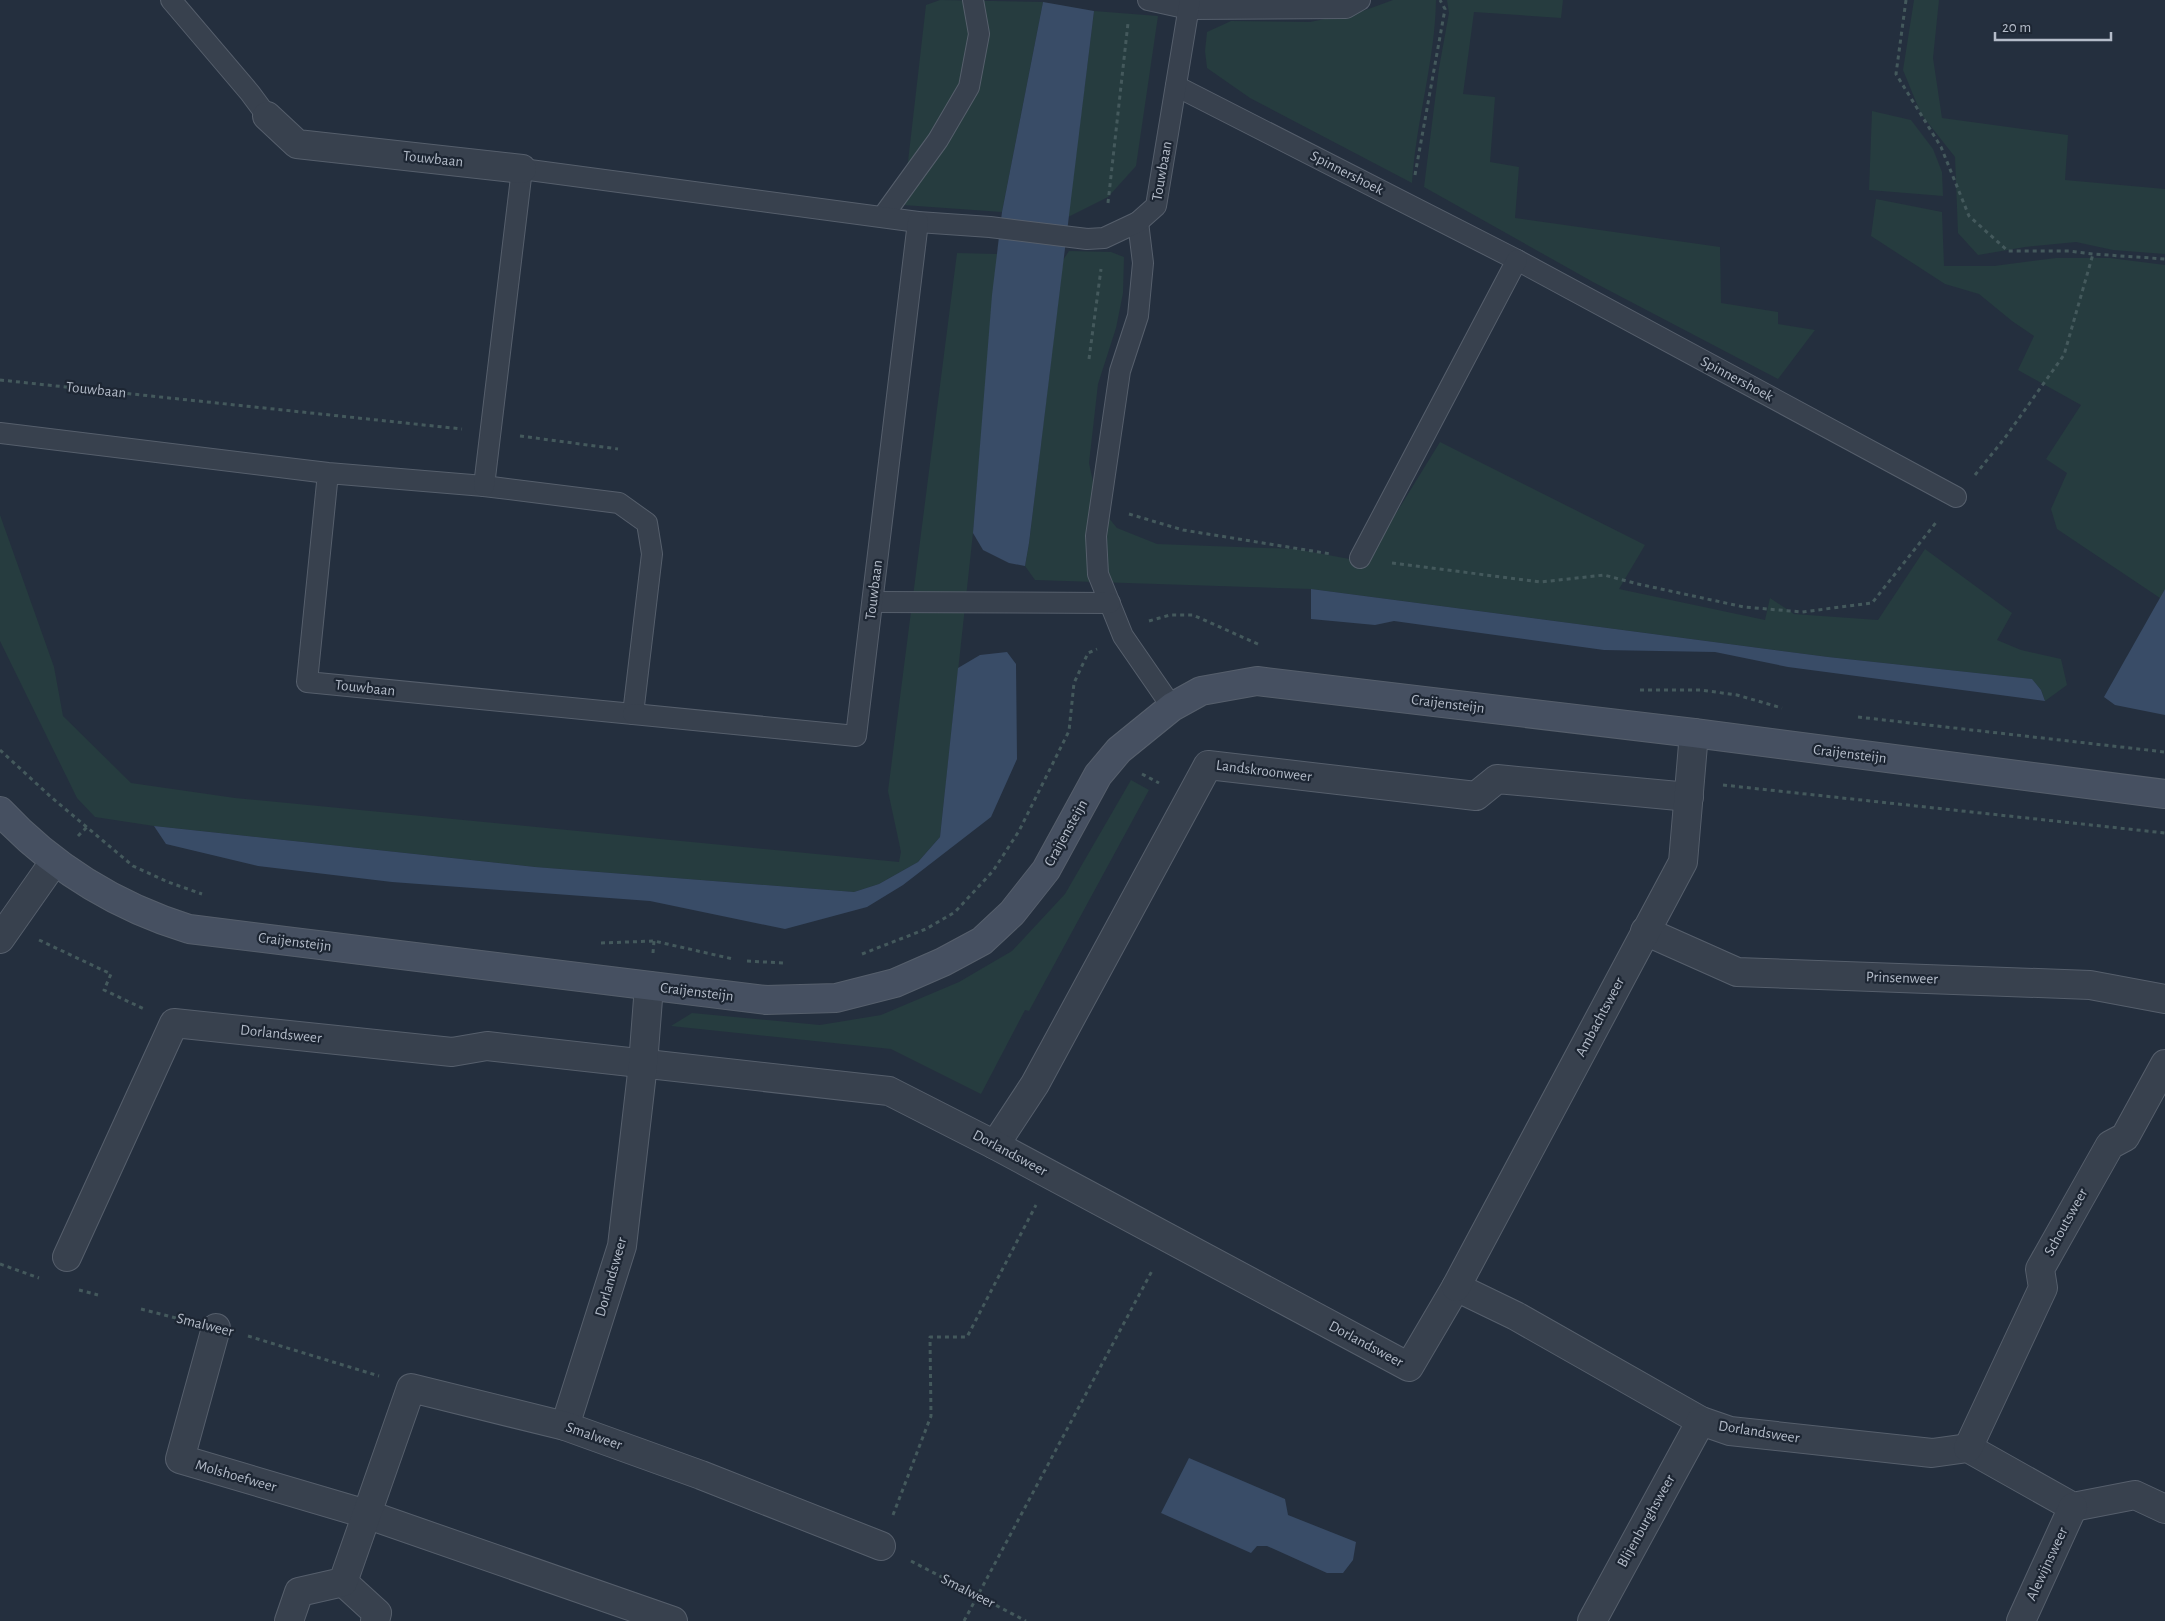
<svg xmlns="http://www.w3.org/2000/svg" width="2165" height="1621" viewBox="0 0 2165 1621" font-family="'Alegreya Sans',sans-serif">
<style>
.green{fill:#263c3f}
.water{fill:#394c67}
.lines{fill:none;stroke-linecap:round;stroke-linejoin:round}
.lane-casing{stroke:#565f6c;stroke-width:22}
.street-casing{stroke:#565f6c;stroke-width:30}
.secondary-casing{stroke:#565f6c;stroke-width:30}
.path{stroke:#44595c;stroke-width:3;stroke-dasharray:4 4;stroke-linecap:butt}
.lane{stroke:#38414e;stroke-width:20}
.street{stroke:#38414e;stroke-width:28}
.secondary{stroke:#465061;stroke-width:28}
.labels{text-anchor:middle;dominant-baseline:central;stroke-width:4.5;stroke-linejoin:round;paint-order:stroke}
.street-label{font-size:15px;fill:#b4bcc9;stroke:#1d2633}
</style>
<rect width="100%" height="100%" fill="#242f3e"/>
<g class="green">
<polygon points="940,0 1043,2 1002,212 903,205 926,5"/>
<path d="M 1393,0 L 1436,0 C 1435,61 1416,121 1412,183 L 1250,98 L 1207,68 L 1205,51 L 1207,32 L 1231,21 L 1310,22 L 1363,11 Z"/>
<polygon points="1447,0 1563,0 1561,18 1474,12 1463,94 1495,97 1490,162 1519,167 1515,218 1720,247 1721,303 1778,312 1778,324 1815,330 1778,379 1593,282 1424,187 1439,68 1449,13"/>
<polygon points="1914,0 1939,0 1933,58 1942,118 2068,135 2065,180 2165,189 2165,254 2113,250 2076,242 2025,247 1978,255 1958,233 1955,157 1921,114 1903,70"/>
<polygon points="1094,11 1158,16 1136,166 1108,197 1068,217"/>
<polygon points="1872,111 1911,120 1933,149 1942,172 1943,196 1869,190"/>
<polygon points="1876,199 1942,212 1944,266 1994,266 2056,258 2110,258 2165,265 2165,589 2160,598 2057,529 2051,509 2067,473 2046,459 2081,405 2018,370 2034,336 2012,321 1979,294 1945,284 1871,236"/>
<polygon points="1069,251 1111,252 1124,257 1123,293 1116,328 1098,384 1089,463 1098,505 1117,528 1157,544 1295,549 1366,562 1440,442 1645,545 1619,589 1765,620 1770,598 1794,614 1878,620 1925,549 2012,613 1997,640 2021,650 2061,659 2067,685 2045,701 2041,690 2031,679 1828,657 1311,589 1035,580 1025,566 1029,543 1063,260"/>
<polygon points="957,253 997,254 973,533 940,837 918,862 879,884 854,892 535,867 154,826 95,817 77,798 0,641 0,515 54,667 63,716 131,783 235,798 899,862 901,852 888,791"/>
<polygon points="1131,780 1149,790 1029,1011 1025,1010 981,1094 891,1049 671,1026 692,1013 820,1025 881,1015 959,982 1012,951 1065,894"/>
</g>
<g class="water">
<polygon points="1043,2 1094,11 1029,543 1025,566 1009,563 983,550 973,533 992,295 1002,212"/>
<polygon points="1311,589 1828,657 2032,679 2041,690 2045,701 1788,667 1715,652 1604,650 1394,621 1375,625 1311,619"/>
<polygon points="2165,589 2165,715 2115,705 2104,697"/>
<polygon points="1007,652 1016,664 1017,759 991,817 903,885 867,907 785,929 650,901 392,882 258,866 166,844 154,826 535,867 854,892 879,884 918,862 940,837 958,668 980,655"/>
<polygon points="1189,1458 1285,1499 1288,1515 1356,1542 1353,1560 1343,1573 1327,1573 1267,1546 1257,1546 1251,1553 1161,1513"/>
</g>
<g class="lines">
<defs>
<g id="lane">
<polyline points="171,0 250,93 267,116"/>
<polyline points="1148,0 1189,9 1346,8 1360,0"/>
<polyline points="1176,86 1517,260 1956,497"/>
<polyline points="883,216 938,140 969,87 979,34 973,0"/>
<polyline points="1138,222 1143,263 1138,316 1120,371 1096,536 1098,574 1123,636 1172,707"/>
<polyline points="0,433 328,473 484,486 619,503 647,523 652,554 633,714 307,682 328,473"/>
<polyline points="484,486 522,169 918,222 990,227 1087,239 1104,238 1138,222 1156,206 1190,0"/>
<polyline points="1360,558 1517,260"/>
<polyline points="873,602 1110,603"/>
<polyline points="633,714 856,736 918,222"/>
</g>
<g id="street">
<polyline points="267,116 297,144 522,169"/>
<polyline points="1645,931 1737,972 2090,985 2165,999"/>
<polyline points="0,939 54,862"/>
<polyline points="995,1145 1035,1084 1208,765 1476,796 1497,779 1689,797"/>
<polyline points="67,1257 174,1023 452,1052 487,1046 889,1091 995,1145 1409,1367 1456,1287 1516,1316 1701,1421 1730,1431 1932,1453 1968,1448 2073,1507 2135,1495 2165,1509"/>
<polyline points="1456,1287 1683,862 1694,733"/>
<polyline points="216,1328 180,1459 366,1514 673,1621"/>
<polyline points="565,1426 622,1246 643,1064 649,986"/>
<polyline points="1968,1448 2043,1288 2040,1269 2110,1145 2125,1137 2165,1064"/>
<polyline points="343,1582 377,1613 375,1621"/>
<polyline points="289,1621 299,1592 343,1582 411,1388 565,1426 701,1475 881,1546"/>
<polyline points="1592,1621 1701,1421"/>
<polyline points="2021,1621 2073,1507"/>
</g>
<path id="secondary" d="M 0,811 C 53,868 115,906 189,929 L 766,1000 L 836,998 L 895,983 L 943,962 L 982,941 L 1012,913 L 1046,870 L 1098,775 L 1119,750 L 1172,707 L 1201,691 L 1257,681 L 1694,733 L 2165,794"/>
</defs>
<use href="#lane" class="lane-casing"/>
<use href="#street" class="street-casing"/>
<use href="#secondary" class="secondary-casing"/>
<g class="path">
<polyline points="1906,0 1896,74 1941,147 1969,216 2008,251 2069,251 2093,254 2165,259"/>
<polyline points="1415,175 1445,9 1440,0"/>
<polyline points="1108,203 1128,23"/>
<polyline points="1089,359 1101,269"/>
<polyline points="0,380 462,429"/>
<polyline points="520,436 618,449"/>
<polyline points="1975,475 2004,439 2064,355 2093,254"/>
<polyline points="1129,514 1183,530 1331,554"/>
<polyline points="1392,563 1541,582 1604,575 1638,584 1744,607 1802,612 1872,603 1938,520"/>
<polyline points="1149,621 1170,615 1193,615 1260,645"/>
<polyline points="1640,690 1701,690 1737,695 1782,708"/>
<polyline points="1858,717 2165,752"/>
<polyline points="0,750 51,797 133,866 168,882 202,894"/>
<polyline points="1142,774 1159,783"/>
<polyline points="1723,785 2165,833"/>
<polyline points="78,836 88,826"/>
<polyline points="39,940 111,974 104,990 144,1009"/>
<polyline points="601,943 654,941 733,959"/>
<polyline points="653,953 654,941"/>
<polyline points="862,954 926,929 955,912 993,871 1019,831 1069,731 1074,683 1088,653 1097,649"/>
<polyline points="747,961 783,963"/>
<polyline points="0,1264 39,1278"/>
<polyline points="79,1290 98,1295"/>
<polyline points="141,1309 184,1320"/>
<polyline points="248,1336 379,1376"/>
<polyline points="893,1515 931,1416 930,1337 967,1337 1036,1205"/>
<polyline points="911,1561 1026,1621"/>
<polyline points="964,1621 1153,1269"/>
</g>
<use href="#lane" class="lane"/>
<use href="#street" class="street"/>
<use href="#secondary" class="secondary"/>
</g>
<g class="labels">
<g class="street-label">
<text transform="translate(433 159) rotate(6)">Touwbaan</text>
<text transform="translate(1162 171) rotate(-80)">Touwbaan</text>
<text transform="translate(1347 173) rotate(27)">Spinnershoek</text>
<text transform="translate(1737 379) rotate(28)">Spinnershoek</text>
<text transform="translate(96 390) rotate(6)">Touwbaan</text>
<text transform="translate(874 590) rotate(-83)">Touwbaan</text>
<text transform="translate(365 688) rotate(6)">Touwbaan</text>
<text transform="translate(1448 704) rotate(7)">Craijensteijn</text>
<text transform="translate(1850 754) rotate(7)">Craijensteijn</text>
<text transform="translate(1264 771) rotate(7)">Landskroonweer</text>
<text transform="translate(1066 833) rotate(-61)">Craijensteijn</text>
<text transform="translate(295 942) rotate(7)">Craijensteijn</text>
<text transform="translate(1902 978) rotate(2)">Prinsenweer</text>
<text transform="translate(697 992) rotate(7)">Craijensteijn</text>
<text transform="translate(1600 1017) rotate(-62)">Ambachtsweer</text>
<text transform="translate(281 1034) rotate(6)">Dorlandsweer</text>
<text transform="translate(1010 1153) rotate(28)">Dorlandsweer</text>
<text transform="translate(2066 1222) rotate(-61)">Schoutsweer</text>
<text transform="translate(611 1277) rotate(-74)">Dorlandsweer</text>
<text transform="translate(205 1325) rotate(14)">Smalweer</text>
<text transform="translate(1366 1344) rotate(28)">Dorlandsweer</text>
<text transform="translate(1759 1432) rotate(9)">Dorlandsweer</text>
<text transform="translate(594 1436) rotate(19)">Smalweer</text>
<text transform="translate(236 1476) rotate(16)">Molshoefweer</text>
<text transform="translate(1646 1521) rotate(-61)">Blijenburghsweer</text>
<text transform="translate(2047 1564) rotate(-65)">Alewijnsweer</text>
<text transform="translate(968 1591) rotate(27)">Smalweer</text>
</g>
</g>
<path d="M1995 32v8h116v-8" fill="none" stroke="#b4bcc9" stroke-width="2.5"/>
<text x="2002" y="32" font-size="15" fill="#b4bcc9" stroke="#1d2633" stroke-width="4" paint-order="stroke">20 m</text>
</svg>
